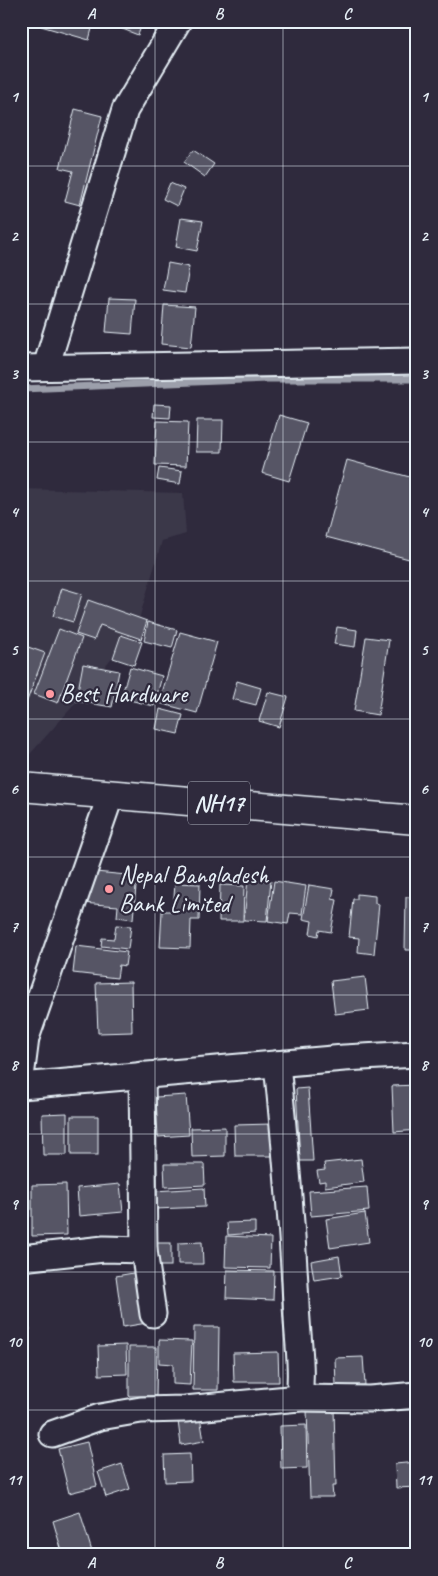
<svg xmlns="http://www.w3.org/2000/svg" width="438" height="1576" viewBox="0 0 438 1576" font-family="Caveat,sans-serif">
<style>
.built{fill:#3b3749}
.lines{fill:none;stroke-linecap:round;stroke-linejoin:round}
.stream{stroke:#9c9fab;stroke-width:7}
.building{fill:#575565;stroke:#e8f1f8}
.minor-casing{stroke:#e8f1f8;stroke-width:29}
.trunk-casing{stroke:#e8f1f8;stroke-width:31}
.minor{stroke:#2f2a3d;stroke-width:25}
.trunk{stroke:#2f2a3d;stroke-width:28}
.grid{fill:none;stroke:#e8f1f8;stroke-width:1;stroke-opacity:0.55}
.poi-dot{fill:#ff9aa2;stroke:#2f2a3d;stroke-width:2}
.labels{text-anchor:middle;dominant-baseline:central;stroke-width:4.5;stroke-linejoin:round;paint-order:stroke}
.shield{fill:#2f2a3d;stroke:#b0b5c0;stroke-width:1}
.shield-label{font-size:24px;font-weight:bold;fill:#e8f1f8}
.poi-label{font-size:25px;fill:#e8f1f8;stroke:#2f2a3d;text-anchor:start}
.neatline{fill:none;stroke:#e8f1f8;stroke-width:2}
.grid-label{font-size:16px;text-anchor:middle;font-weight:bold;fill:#e8f1f8}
</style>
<rect width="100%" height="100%" fill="#2f2a3d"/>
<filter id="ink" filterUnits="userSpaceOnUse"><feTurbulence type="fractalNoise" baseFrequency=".02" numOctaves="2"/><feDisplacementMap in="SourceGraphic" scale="10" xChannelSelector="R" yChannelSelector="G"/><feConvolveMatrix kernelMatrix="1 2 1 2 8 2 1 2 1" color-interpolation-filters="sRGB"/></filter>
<g filter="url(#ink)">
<polygon class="built" points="21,489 183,493 186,534 162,541 137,626 75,704 21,764"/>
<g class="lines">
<polyline class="stream" points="21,389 267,379 417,379"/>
</g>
<g class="building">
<polygon points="42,21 94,21 89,40 41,26"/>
<polygon points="102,21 143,21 138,35"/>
<polygon points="75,109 102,116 80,205 65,201 73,171 60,168"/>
<polygon points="193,150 214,164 205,177 184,162"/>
<polygon points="170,183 184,189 177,206 163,199"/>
<polygon points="181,218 203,221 197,251 176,247"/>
<polygon points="168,263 189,267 185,293 163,290"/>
<polygon points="109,298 135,299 132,334 106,332"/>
<polygon points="164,305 195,307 191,347 161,344"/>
<polygon points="154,404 171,405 170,418 153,417"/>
<polygon points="279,415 307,423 289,481 262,473"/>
<polygon points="197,420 223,420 222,452 196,452"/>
<polygon points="157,421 188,422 186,466 155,465"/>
<polygon points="347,460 417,479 417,531 409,559 326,537"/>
<polygon points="159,468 182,471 180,484 157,480"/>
<polygon points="62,588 82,594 73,622 53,616"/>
<polygon points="88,600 147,621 141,639 100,625 94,640 76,634"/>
<polygon points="148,622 177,630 172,648 144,641"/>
<polygon points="337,627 357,630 355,647 334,644"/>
<polygon points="59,629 82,638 58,703 34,694"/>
<polygon points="180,632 217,642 197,713 159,703"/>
<polygon points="121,635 142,642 134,665 113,658"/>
<polygon points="366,637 389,640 378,715 354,711"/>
<polygon points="28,647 45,653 25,706 21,704 21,665"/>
<polygon points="83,664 119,671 112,707 76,701"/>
<polygon points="130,667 162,676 154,706 121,698"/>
<polygon points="237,681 261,688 256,705 232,699"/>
<polygon points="268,692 288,697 279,727 259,721"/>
<polygon points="160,709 183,715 178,734 156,729"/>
<polygon points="85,871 137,876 133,919 117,917 118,906 82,903"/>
<polygon points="248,879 271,881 267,921 244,920"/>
<polygon points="274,881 306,886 302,914 290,913 288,924 268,921"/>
<polygon points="175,883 200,884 199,920 191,920 190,948 160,947 162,911 173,911"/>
<polygon points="220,885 244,886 243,921 219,921"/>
<polygon points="309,885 334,889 332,899 337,900 331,932 319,930 318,936 310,934 312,921 303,919"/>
<polygon points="357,894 375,896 375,903 379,904 374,954 358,952 359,938 349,937 353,899 357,899"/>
<polygon points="406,897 417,897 417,950 405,950"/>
<polygon points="116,925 131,926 128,949 101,946 102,938 114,939"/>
<polygon points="76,946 127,952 125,966 119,965 117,978 73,973"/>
<polygon points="365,977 369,1010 335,1014 331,981"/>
<polygon points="131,982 132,1032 98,1033 96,983"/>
<polygon points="417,1085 417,1130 394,1132 392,1086"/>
<polygon points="308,1088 313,1161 300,1161 296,1089"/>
<polygon points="186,1095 189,1135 158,1137 156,1097"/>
<polygon points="67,1113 67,1155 43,1155 42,1114"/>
<rect x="71" y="1116" width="27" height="39"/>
<polygon points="272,1124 273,1156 235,1156 234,1125"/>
<polygon points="225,1127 225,1156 192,1157 191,1128"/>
<polygon points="361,1159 364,1182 325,1187 325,1181 319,1182 317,1171 325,1170 324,1163"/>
<polygon points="164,1164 204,1164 205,1185 165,1187"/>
<polygon points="66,1184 67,1235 32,1236 32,1185"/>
<polygon points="120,1184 123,1212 79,1216 77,1188"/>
<polygon points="367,1187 369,1211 311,1216 309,1191"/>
<polygon points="204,1188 205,1207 155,1209 154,1191"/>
<polygon points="365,1213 369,1242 330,1248 326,1219"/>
<polygon points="255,1222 255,1233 228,1235 227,1223"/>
<polygon points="226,1236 271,1238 270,1268 225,1267"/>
<polygon points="202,1242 203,1264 178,1264 178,1243"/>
<rect x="153" y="1243" width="18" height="23"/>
<polygon points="339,1256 342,1276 314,1280 311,1261"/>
<polygon points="227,1270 274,1271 273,1300 226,1298"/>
<polygon points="139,1272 147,1323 123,1327 116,1276"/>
<polygon points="21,1288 24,1288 30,1330 21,1331"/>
<polygon points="194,1327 219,1327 218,1390 193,1390"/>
<polygon points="159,1340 192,1341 190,1385 173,1384 173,1364 159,1363"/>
<polygon points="126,1345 127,1374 99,1375 98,1346"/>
<polygon points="129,1347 157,1347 156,1396 129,1396"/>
<polygon points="278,1352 279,1382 234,1382 233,1353"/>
<polygon points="363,1357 365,1385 336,1386 335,1358"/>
<polygon points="334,1409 336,1486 332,1486 333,1497 310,1497 307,1410"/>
<polygon points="200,1417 204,1441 181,1445 178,1421"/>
<polygon points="306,1425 307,1468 281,1469 280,1426"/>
<polygon points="87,1442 97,1486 69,1493 58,1449"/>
<polygon points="190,1454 191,1481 165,1482 164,1455"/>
<polygon points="417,1462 417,1487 396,1488 395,1464"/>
<polygon points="122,1464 130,1489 106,1497 98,1472"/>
<polygon points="80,1512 93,1555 63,1555 53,1521"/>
</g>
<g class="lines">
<defs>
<g id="minor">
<polyline points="46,367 125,110 178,21"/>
<polyline points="21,368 417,361"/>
<path d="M 277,1064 C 285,1143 292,1223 296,1303 C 297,1335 303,1367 299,1398 L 370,1399 L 417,1395"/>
<polyline points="142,1075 144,1250 153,1314"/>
<polyline points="21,1077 26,1038 111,794"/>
<polyline points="21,1086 344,1058 417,1054"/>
<polyline points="21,1258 104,1249 144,1250"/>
<polyline points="52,1434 100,1417 141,1410 185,1409 299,1398"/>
</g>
<polyline id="trunk" points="21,787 417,820"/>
</defs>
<use href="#minor" class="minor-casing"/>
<use href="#trunk" class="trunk-casing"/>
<use href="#minor" class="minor"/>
<use href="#trunk" class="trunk"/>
</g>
</g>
<path class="grid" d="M 155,21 L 155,1555M 283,21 L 283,1555M 21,166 L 417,166M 21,304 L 417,304M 21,442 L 417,442M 21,581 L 417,581M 21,719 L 417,719M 21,857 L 417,857M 21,995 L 417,995M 21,1134 L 417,1134M 21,1272 L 417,1272M 21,1410 L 417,1410"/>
<g class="poi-dot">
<circle cx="50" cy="694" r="5"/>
<circle cx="109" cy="889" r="5"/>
</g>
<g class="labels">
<rect class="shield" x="188" y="781.5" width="62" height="43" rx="4"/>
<g class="shield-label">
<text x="219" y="803">NH17</text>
</g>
<g class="poi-label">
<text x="60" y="694">Best Hardware</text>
<text x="119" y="875">Nepal Bangladesh<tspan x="119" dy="29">Bank Limited</tspan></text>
</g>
</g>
<rect width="438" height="1576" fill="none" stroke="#2f2a3d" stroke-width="55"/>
<rect x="28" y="28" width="382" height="1520" class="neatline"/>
<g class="grid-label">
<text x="91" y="19">A</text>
<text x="219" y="19">B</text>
<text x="347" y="19">C</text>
<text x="14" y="102">1</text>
<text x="424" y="102">1</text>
<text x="14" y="241">2</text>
<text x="424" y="241">2</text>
<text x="14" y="379">3</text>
<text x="424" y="379">3</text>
<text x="14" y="517">4</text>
<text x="424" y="517">4</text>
<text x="14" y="655">5</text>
<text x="424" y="655">5</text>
<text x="14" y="794">6</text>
<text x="424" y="794">6</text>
<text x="14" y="932">7</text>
<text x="424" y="932">7</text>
<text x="14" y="1070">8</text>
<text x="424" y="1070">8</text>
<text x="14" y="1209">9</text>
<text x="424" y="1209">9</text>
<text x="14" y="1347">10</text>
<text x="424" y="1347">10</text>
<text x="14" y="1485">11</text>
<text x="424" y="1485">11</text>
<text x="91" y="1568">A</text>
<text x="219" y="1568">B</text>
<text x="347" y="1568">C</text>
</g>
</svg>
